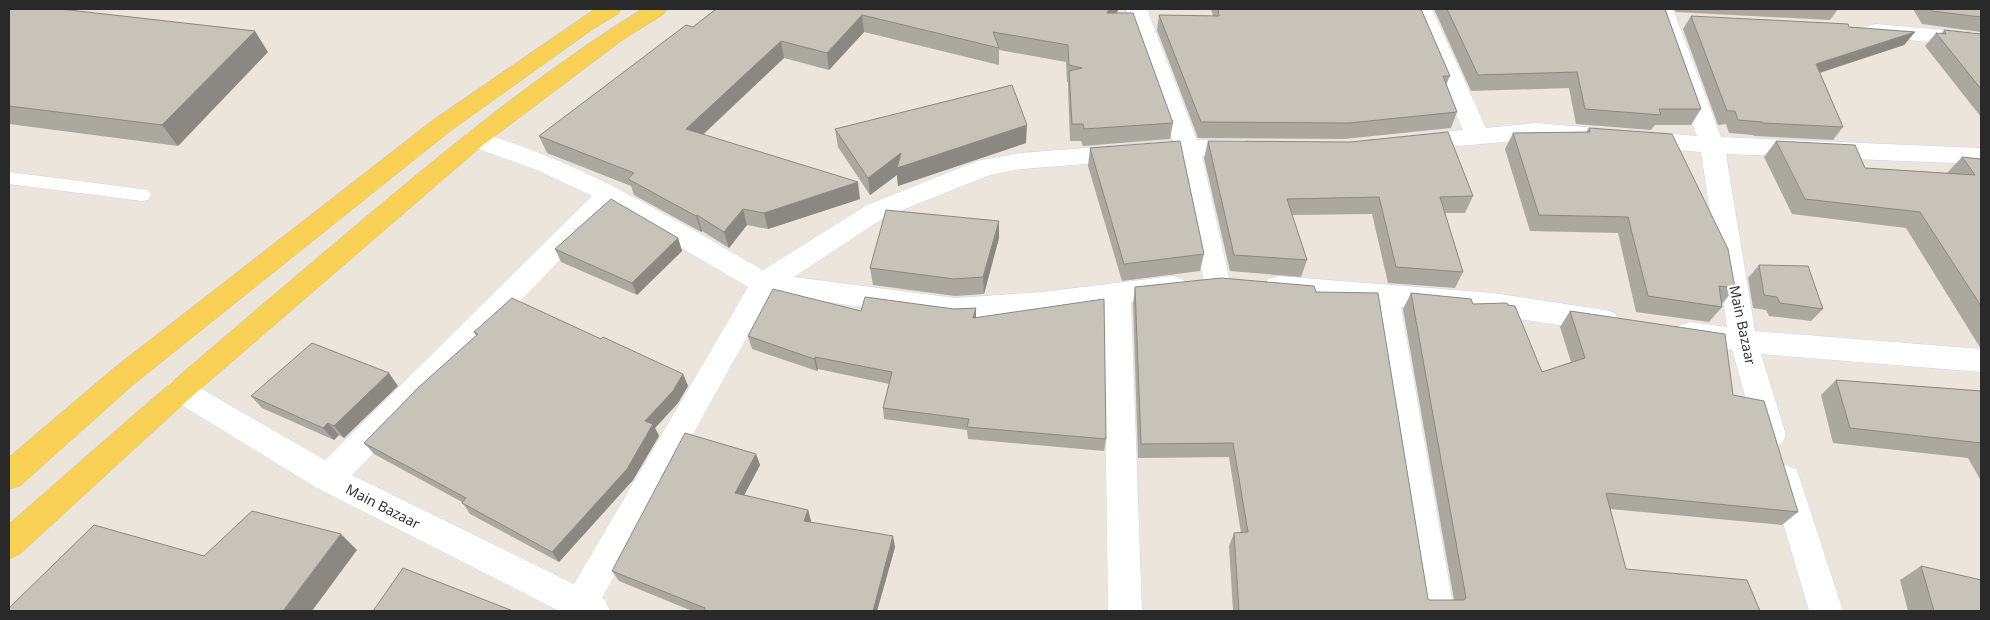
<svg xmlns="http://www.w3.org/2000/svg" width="1990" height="620" viewBox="0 0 1990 620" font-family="'Open Sans',sans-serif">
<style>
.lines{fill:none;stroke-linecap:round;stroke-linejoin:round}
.lane-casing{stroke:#d0d4e3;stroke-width:1}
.street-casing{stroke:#d0d4e3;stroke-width:1}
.primary-casing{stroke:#c7c7c7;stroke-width:1}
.lane{fill:#fff;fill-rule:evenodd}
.street{fill:#fff;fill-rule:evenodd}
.primary{fill:#f7d055;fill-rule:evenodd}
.wall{fill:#aba89f}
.shaded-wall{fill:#8b8882}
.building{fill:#c7c3b9;stroke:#8b8882}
.labels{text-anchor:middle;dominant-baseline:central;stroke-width:5;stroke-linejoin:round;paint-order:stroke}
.street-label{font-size:14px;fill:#292929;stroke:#fff}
</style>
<rect width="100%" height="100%" fill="#ece5db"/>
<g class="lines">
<defs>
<polygon id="lane" points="9,172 142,189 148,190 151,195 148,200 142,201 9,184"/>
<g id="street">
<path d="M 1126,9 L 1147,9 L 1197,140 L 1243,140 L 1252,142 L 1255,148 L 1252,154 L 1243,156 L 1202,156 L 1230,282 L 1227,289 L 1217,292 L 1207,289 L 1204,282 L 1178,157 L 1021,169 L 990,175 L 885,217 L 794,277 L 955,298 L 1042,292 L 1173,276 L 1183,279 L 1187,286 L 1183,293 L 1131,302 L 1142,611 L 1108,611 L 1104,305 L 1042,314 L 955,320 L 771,294 L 602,598 L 605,600 L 610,611 L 559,611 L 317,488 L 170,398 L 165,390 L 170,382 L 180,378 L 190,382 L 325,460 L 592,196 L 539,171 L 467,145 L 463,139 L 467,133 L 475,131 C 579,160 670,217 763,270 L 867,205 L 977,161 L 1021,153 L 1173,141 ZM 611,207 L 748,287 L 574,584 L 352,475 Z"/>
<polygon points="1411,9 1432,9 1486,128 1537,123 1596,128 1604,130 1608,136 1604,142 1596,144 1537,139 1413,150 1405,148 1401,142 1405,136 1463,130"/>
<polygon points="1652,9 1673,9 1721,137 1981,148 1981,164 1726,154 1755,331 1981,349 1981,372 1761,354 1786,435 1782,444 1771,448 1760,444 1756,435 1732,350 1680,341 1676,333 1680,325 1690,322 1727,327 1701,152 1639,147 1631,145 1627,139 1631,133 1639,131 1697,136"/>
<polygon points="1876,24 1981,33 1981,47 1868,36 1865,31 1868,26"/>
<polygon points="1278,276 1493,293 1605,310 1615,313 1619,321 1615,329 1605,332 1493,315 1401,307 1454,611 1420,611 1373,304 1278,296 1268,293 1264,286 1268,279"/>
<polygon points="1785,465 1796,469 1800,479 1843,611 1809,611 1770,479 1774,469"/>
</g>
<g id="primary">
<polygon points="595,9 621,9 618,14 593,29 449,132 134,384 20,486 9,489 9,457 114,368 433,120"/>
<path d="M 642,9 L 667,9 L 664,14 L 621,41 L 483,145 L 190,398 L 20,554 L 9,559 L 9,524 C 121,425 234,328 348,232 C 442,153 537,74 642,9 Z"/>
</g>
</defs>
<use href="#lane" class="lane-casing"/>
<use href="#street" class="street-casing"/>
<use href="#primary" class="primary-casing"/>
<use href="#lane" class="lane"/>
<use href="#street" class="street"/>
<use href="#primary" class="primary"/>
</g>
<g class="wall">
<polygon points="9,9 268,52 178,146 9,124"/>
<polygon points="716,9 1119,9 1116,13 1173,123 1170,139 1083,146 1081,141 1070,141 1068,88 1068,82 1067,82 1066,62 999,50 999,65 864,32 829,70 784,58 703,135 860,199 768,229 747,225 729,248 702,231 701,232 634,195 631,186 547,153 539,136 693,27"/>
<polygon points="1211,9 1421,9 1450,76 1446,85 1457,112 1451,128 1344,139 1198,138 1157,30 1159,15 1213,16"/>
<polygon points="1434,9 1665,9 1701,109 1691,125 1655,125 1651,130 1576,124 1569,88 1471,91"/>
<polygon points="1673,9 1838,9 1830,20 1676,12"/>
<polygon points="1913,9 1981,9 1981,32 1922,24"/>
<polygon points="1691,16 1849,27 1915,32 1904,45 1820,73 1843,127 1833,140 1754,136 1753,135 1729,133 1726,124 1718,125 1683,29"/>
<polygon points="1944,30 1981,34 1981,117 1925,46 1936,33 1941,34"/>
<polygon points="1589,128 1735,288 1722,304 1722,307 1709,322 1636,312 1618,233 1530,231 1505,149 1513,133 1586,132"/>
<polygon points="835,129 1026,143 898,186 897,175 870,195 838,147"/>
<polygon points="1208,141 1473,196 1465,213 1445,213 1463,272 1455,288 1388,283 1372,214 1292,215 1307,260 1301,277 1230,271 1204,158"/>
<polygon points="1776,141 1865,168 1947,173 1962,157 1981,159 1981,349 1906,228 1792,214 1764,157"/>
<polygon points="1090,148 1204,254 1200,271 1122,281 1088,166"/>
<polygon points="678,238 682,251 637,295 561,262 555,249"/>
<polygon points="999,238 984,294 955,296 873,285 870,268"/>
<polygon points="1759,265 1823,309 1811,321 1769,316 1766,310 1753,308 1748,278"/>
<polygon points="1135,287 1429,600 1454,600 1403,309 1411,293 1473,304 1508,305 1542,372 1571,362 1560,327 1570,311 1733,395 1798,512 1782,525 1610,509 1626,569 1760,611 1233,611 1229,546 1234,533 1241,533 1229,457 1138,458 1133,303"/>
<polygon points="976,308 976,317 1106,439 1104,451 968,439 967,430 884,419 883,408 889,384 818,369 817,371 752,349 748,336 861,311 954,309"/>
<polygon points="474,332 601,339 683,374 688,386 678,403 655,428 659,436 633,480 559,562 470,514 462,502 374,454 364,443 476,336"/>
<polygon points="1836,380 1981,391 1981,481 1968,458 1833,443 1821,395"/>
<polygon points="398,386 344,438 339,435 334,440 262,408 251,396"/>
<polygon points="756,454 760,465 744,495 808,510 811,521 811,522 895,547 877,611 692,611 619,581 612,571"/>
<polygon points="1921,566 1981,611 1908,611 1900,580"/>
</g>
<g class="shaded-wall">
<polygon points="1109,9 1119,9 1105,29 1107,13"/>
<polygon points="862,15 864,32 829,70 827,53"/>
<polygon points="255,31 268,52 178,146 162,125"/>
<polygon points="1915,32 1904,45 1806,77 1816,64"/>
<polygon points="781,41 784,58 690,146 686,129"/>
<polygon points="1027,125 1026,143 898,186 897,175 870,195 868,178 901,153"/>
<polygon points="858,182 860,199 768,229 764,213"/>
<polygon points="743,209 747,225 729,248 724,232"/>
<polygon points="697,215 702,231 701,232 696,216"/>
<polygon points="999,221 999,238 984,294 983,277"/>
<polygon points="678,238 682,251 637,295 632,283"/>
<polygon points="976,308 976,320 973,318"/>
<polygon points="815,357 818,369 817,371 814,359"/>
<polygon points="389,373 398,386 344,438 334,426"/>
<polygon points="683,374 688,386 678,403 655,428 659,436 633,480 559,562 552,552 645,421"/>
<polygon points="328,423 339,435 334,440 323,428"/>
<polygon points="756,454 760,465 739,505 735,493"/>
<polygon points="808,510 811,521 807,532 804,521"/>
<polygon points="341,534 357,550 312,611 283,611"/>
<polygon points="893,536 895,547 877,611 873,611"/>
</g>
<g class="building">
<polygon points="9,9 60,9 255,31 162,125 9,106"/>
<polygon points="716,9 1109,9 1107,13 1133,13 1173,123 1084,129 1083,124 1072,124 1069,71 1082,68 1069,65 1068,45 993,32 999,48 862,15 827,53 781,41 686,129 858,182 764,213 743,209 724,232 697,215 696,216 628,179 634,173 539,136 686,25 693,27"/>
<polygon points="1218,9 1421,9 1450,76 1443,76 1457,112 1349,123 1201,122 1159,15 1219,16"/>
<polygon points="1447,9 1665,9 1701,109 1659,109 1661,115 1585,109 1577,72 1478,75"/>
<polygon points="1931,9 1981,9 1981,17 1932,11"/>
<polygon points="1691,16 1848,24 1849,27 1915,32 1816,64 1843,127 1763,123 1762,122 1738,120 1735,111 1727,111"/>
<polygon points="1944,30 1981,34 1981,89 1936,33 1946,34"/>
<polygon points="1012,85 1027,125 897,168 901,153 868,178 835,129"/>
<polygon points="1589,128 1672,134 1728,249 1735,288 1719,286 1722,307 1648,296 1628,217 1539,215 1513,133 1590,132"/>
<polygon points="1448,132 1473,196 1440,197 1463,272 1396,267 1379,197 1287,199 1307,260 1234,255 1208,141 1350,142"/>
<polygon points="1180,141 1204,254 1124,264 1090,148"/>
<polygon points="1776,141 1855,145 1865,168 1975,175 1962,157 1981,159 1981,306 1920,212 1805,199"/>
<polygon points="611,199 678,238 632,283 555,249"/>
<polygon points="886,210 999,221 983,277 954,279 870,268"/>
<polygon points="1759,265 1808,266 1823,309 1780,303 1777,297 1764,295"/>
<polygon points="1221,278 1314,286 1316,292 1378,293 1428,599 1429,600 1464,600 1466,598 1411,293 1471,299 1473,304 1507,303 1508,305 1515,306 1542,372 1585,358 1570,311 1725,334 1733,395 1764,401 1798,512 1606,493 1626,569 1747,580 1760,611 1239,611 1234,533 1248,532 1233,443 1141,444 1135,287"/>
<polygon points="773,289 861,311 865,297 954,309 976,308 973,318 1104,299 1106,439 967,427 969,419 883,408 892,372 815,357 814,359 748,336"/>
<polygon points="512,298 601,339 603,337 683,374 673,391 645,421 653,424 627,469 552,552 462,503 466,498 364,443 420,386 478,334 474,332"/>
<polygon points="312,343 389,373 334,426 328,423 323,428 251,396"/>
<polygon points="1836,380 1981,391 1981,443 1850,428"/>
<polygon points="685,433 756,454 735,493 808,510 804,521 893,536 873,611 704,611 705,608 612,571"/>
<polygon points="252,511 341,534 283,611 9,611 9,608 94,525 204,556"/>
<polygon points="1921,566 1981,580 1981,611 1934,611"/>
<polygon points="403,568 513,611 373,611"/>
</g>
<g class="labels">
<g class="street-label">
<text transform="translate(1743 325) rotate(78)">Main Bazaar</text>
<text transform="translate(383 506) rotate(27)">Main Bazaar</text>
</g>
</g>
<rect width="1990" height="620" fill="none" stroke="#292929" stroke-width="20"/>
</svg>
